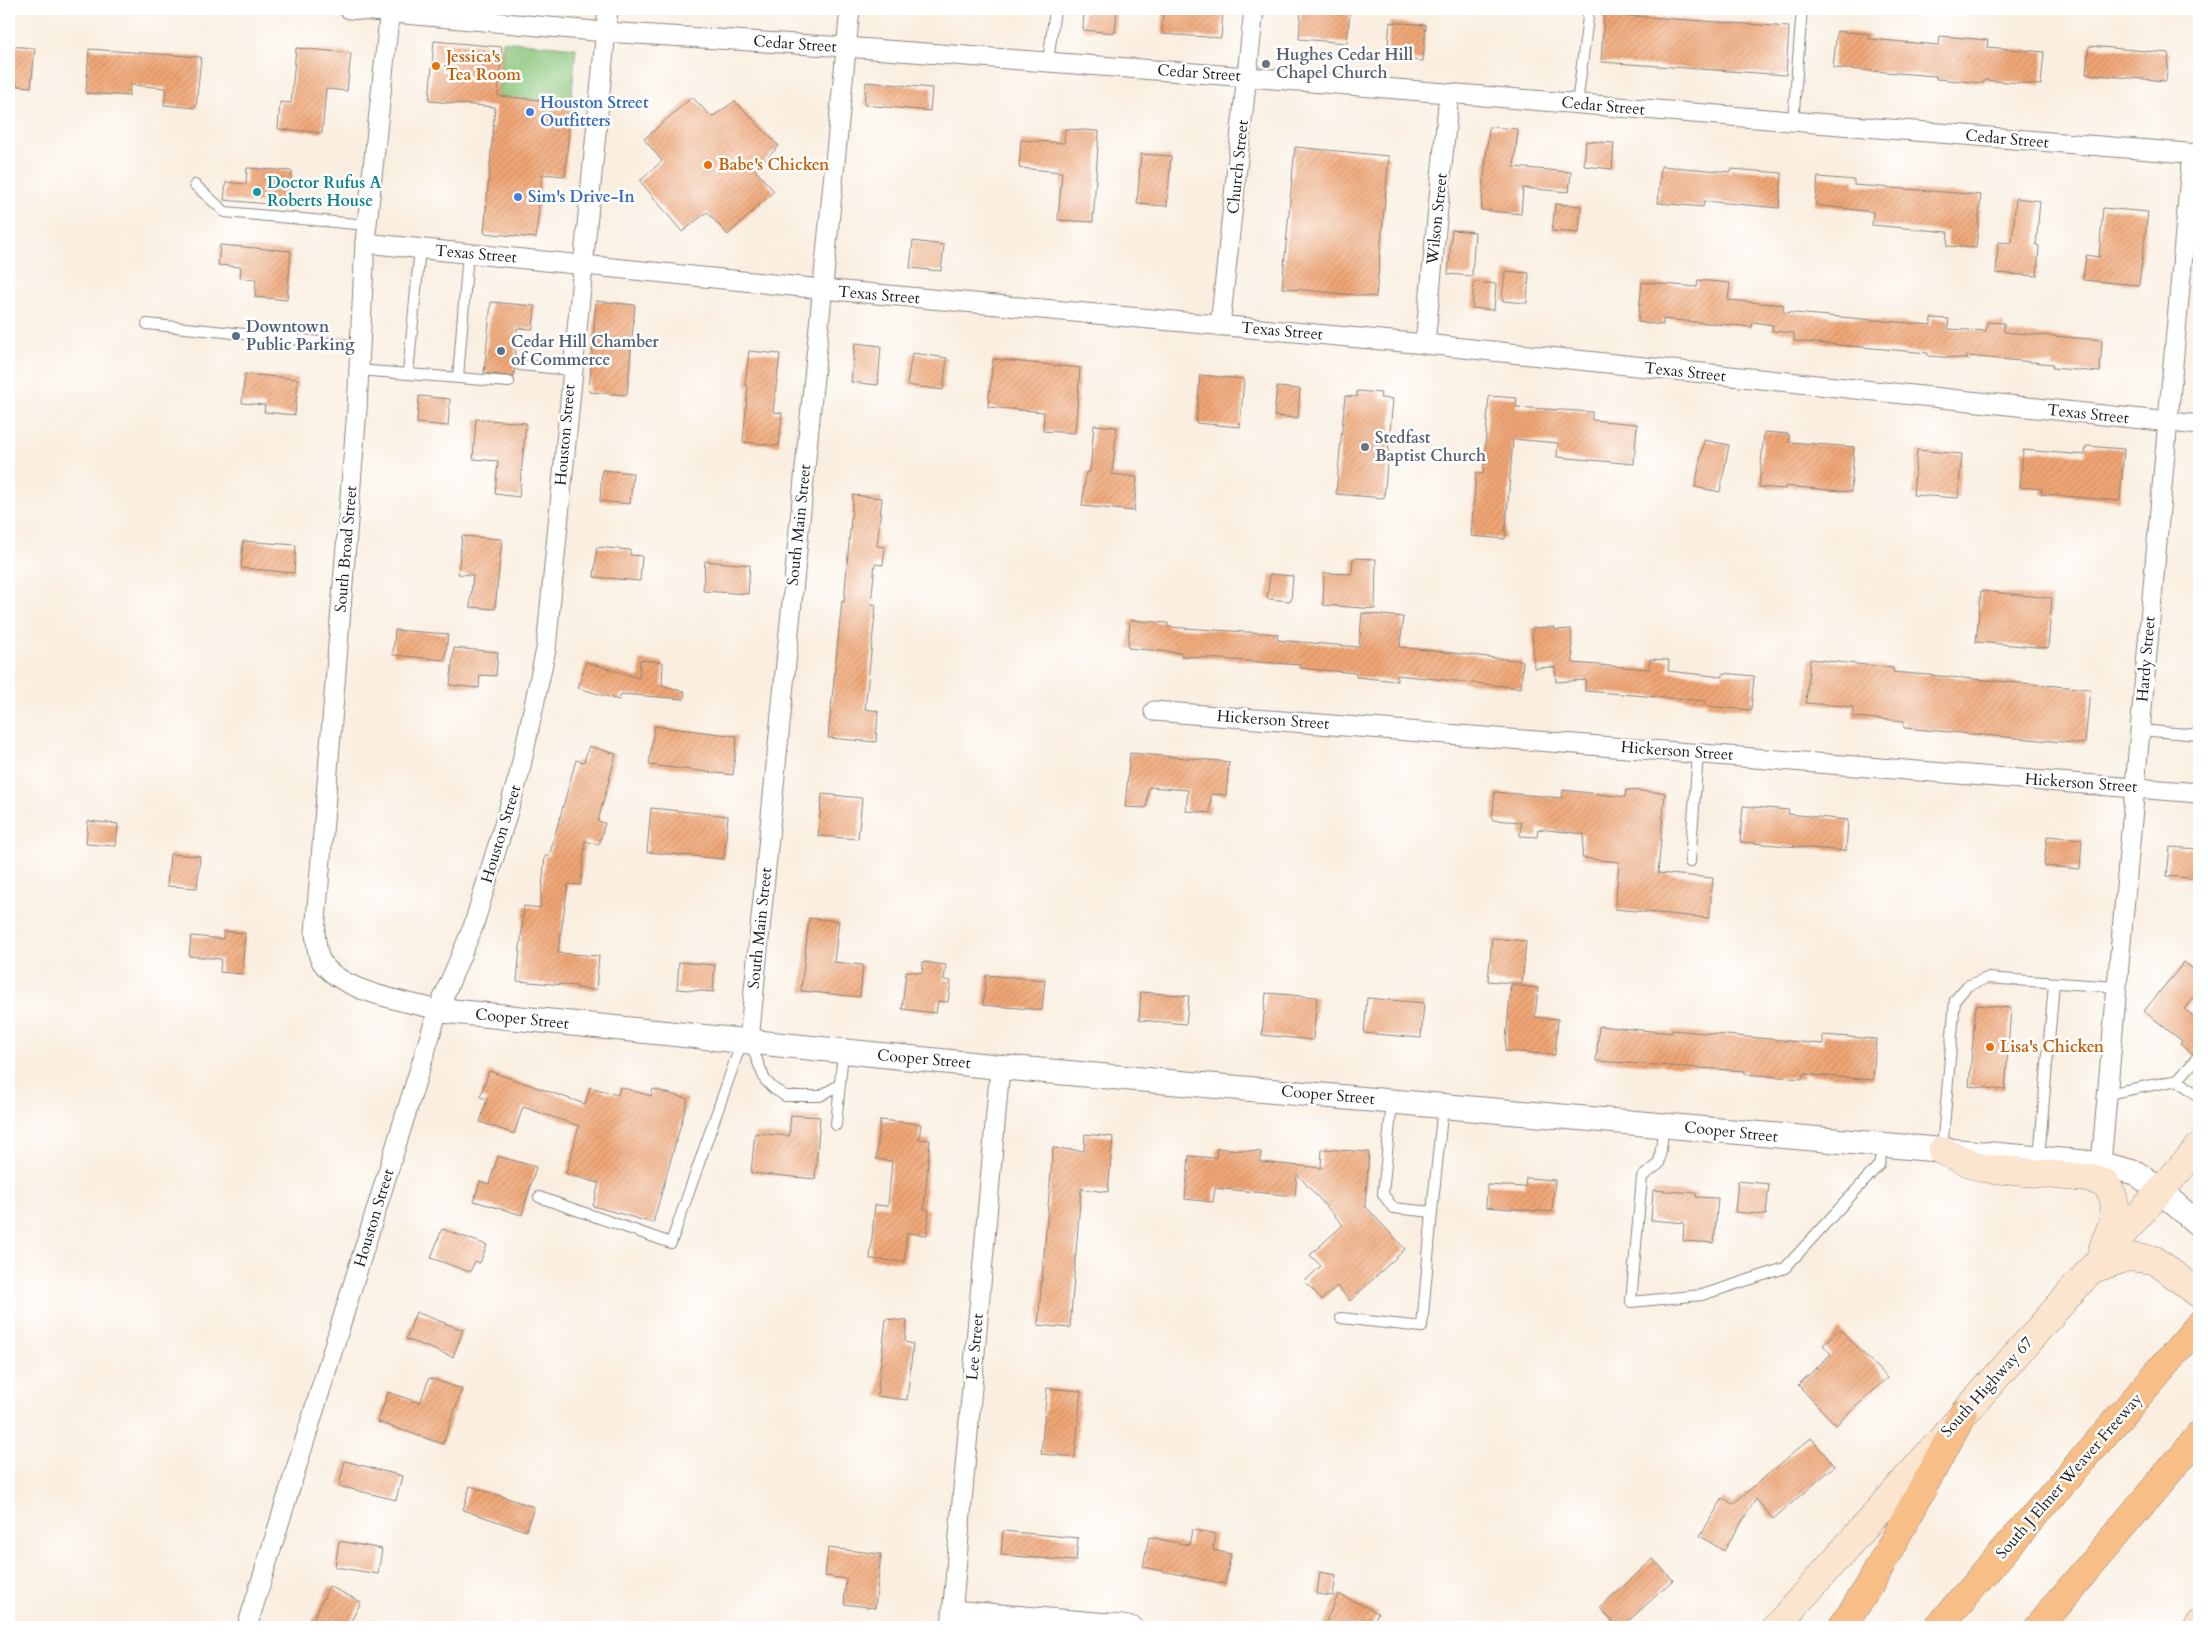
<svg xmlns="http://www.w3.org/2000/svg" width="2208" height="1636" viewBox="0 0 2208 1636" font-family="Cardo,serif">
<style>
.park{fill:#8cc67b;stroke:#54714c}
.building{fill:url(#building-hatch)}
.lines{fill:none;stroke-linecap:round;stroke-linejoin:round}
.service-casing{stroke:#8a857e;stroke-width:12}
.minor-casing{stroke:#8a857e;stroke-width:21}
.tertiary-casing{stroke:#8a857e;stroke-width:26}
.secondary-casing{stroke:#8a857e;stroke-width:29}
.motorway-casing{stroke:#8a857e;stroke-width:29}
.service{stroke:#fff;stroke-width:10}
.minor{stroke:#fff;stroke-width:19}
.tertiary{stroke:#fff;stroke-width:24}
.secondary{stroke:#fce5cf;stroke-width:28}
.motorway{stroke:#f7be88;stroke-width:28}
.worship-dot{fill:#6b7280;stroke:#fff;stroke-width:2}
.food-dot{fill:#e8710a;stroke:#fff;stroke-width:2}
.shop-dot{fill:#3f7fe0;stroke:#fff;stroke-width:2}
.culture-dot{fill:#0f9aa8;stroke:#fff;stroke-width:2}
.service-dot{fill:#5c6f8a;stroke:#fff;stroke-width:2}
.labels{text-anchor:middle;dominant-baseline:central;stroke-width:5;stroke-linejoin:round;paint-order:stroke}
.street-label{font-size:16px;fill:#1c1c1c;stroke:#fff}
.worship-label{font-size:16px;font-weight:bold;fill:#5b616d;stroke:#fff;text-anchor:start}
.food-label{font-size:16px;font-weight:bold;fill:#c56008;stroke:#fff;text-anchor:start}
.shop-label{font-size:16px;font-weight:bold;fill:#366cbe;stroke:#fff;text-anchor:start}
.culture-label{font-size:16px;font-weight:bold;fill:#0d838f;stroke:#fff;text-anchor:start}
.service-label{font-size:16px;font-weight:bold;fill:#4e5e75;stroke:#fff;text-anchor:start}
</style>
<defs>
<pattern id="building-hatch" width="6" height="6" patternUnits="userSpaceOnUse" patternTransform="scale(1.25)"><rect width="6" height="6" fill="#f0a675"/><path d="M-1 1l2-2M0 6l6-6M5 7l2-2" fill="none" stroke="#cd8e65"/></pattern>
</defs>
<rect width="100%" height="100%" fill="#fff"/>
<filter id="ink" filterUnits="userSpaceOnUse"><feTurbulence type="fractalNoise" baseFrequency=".02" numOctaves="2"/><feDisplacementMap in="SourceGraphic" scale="10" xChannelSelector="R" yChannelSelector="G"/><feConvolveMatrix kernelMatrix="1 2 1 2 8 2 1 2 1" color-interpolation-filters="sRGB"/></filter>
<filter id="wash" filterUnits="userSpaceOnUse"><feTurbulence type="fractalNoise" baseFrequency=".0096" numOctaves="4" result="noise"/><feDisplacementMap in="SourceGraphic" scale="20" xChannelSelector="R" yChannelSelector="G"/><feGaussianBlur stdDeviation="1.12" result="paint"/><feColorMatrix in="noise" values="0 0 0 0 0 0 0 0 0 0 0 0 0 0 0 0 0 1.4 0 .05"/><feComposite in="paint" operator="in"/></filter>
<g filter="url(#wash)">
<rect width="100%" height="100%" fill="#f9eedf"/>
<polygon class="park" points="503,41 576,48 571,102 498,97"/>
<g id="blocks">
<g class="building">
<polygon points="1084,9 1117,9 1115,33 1083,30"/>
<polygon points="1163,9 1223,9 1221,38 1162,34"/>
<polygon points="1301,9 1350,10 1347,43 1299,39"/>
<polygon points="1604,14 1789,27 1786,75 1601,62"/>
<polygon points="1390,22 1426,25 1423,61 1387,58"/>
<polygon points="1837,31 1870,34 1869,39 1939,45 1940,36 1988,40 1987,47 2044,52 2041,85 1984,80 1984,83 1936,79 1936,76 1833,68"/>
<polygon points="434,41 502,47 498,96 571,103 565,176 542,174 536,238 484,233 495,107 429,101"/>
<polygon points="9,46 35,48 31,87 9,85"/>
<polygon points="2089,46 2169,53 2166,81 2086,74"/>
<polygon points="296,48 351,53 347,91 326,89 322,133 278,129 280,102 291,103"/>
<polygon points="89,49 201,57 196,108 164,105 166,88 130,85 129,96 86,93"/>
<polygon points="866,82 932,88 930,111 864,105"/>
<polygon points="692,97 712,117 735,101 779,146 755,170 774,191 728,235 707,212 682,232 640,181 662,161 644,139"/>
<polygon points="1489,127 1518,129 1514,167 1571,172 1569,192 1523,188 1521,214 1481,210"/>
<polygon points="1065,129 1099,131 1093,222 1058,220 1062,172 1019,168 1021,140 1064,143"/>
<polygon points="1586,141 1614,143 1612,169 1584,166"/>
<polygon points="1295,147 1389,156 1376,297 1282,288"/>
<polygon points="1141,154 1171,156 1167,206 1137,204"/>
<polygon points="1661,166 1731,172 1731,169 1782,173 1779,208 1704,201 1703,207 1658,203"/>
<polygon points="247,168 292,171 289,206 224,200 226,182 246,184"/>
<polygon points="1818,177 1854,180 1854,185 1981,195 1976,248 1947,246 1948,232 1872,225 1873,212 1815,205"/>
<polygon points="2016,198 2040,201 2036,245 2039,246 2037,276 1996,273 1998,242 2012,243"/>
<polygon points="1555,204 1581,206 1579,233 1552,231"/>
<polygon points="2103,208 2148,212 2139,285 2083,280 2086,255 2099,257"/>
<polygon points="1452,230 1475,232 1472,276 1448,274"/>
<polygon points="913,241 944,245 941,271 910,268"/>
<polygon points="220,245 291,251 287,300 255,297 256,279 240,278 241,267 218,265"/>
<polygon points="1505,271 1529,273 1527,303 1502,301"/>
<polygon points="1698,280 1730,283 1728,300 1784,305 1783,312 1931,325 1931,318 1949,319 1948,329 1986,331 1987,322 2004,323 2004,332 2102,340 2100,372 2052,368 2053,364 1967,356 1967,359 1928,356 1928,353 1794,341 1794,333 1772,331 1773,325 1753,322 1752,327 1663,319 1663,325 1638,322 1642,282 1697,287"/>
<polygon points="1474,282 1496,284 1494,310 1472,308"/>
<polygon points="596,301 635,305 627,395 589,392"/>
<polygon points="491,302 535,306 533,329 517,328 514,377 484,373"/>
<polygon points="855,343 881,346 878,385 851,382"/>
<polygon points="749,351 780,354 773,412 782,413 779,446 743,442 748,386 745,385"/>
<polygon points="912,353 947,358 943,390 907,385"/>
<polygon points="993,359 1080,368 1075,433 1043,431 1044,412 988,407"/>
<polygon points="245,374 298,379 295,415 264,412 265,405 242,403"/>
<polygon points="1200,375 1244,379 1240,427 1196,423"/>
<polygon points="1277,387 1300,389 1298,418 1274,416"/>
<polygon points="1357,391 1381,393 1380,398 1393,399 1384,498 1336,494 1345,396 1357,397"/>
<polygon points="419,396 450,399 448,426 417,423"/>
<polygon points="1489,396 1517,398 1516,407 1592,412 1592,420 1637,424 1634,464 1557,457 1558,443 1513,439 1505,539 1471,536 1476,473 1483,474"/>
<polygon points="476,419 526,423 519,497 495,494 498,461 473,459"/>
<polygon points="1094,425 1117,427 1112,474 1137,477 1134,511 1082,506 1086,472 1090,472"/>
<polygon points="1764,432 1789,434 1789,442 1854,447 1851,492 1785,486 1785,489 1759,487"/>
<polygon points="1704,440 1729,445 1720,492 1695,487"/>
<polygon points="2086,446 2124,449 2120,501 2041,494 2042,489 2020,487 2023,450 2085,455"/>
<polygon points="1917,450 1962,454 1958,498 1913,495"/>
<polygon points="602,470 633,473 630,504 600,501"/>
<polygon points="853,495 882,498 877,546 885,547 883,565 875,564 871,604 876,605 865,709 878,711 876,742 828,738 842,601 844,602"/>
<polygon points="462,536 502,539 495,609 470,607 473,575 458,574"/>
<polygon points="243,541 296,545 294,573 241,568"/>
<polygon points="597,547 630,550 630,555 642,556 640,581 594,577"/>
<polygon points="1353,558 1376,559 1375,609 1323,605 1324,573 1352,574"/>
<polygon points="705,561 750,565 748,594 703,591"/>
<polygon points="1270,574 1293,576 1291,601 1267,599"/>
<polygon points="1981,591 2052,598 2048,648 1976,642"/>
<polygon points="1362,613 1403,617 1400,647 1523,661 1521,688 1397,675 1397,681 1356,677 1356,673 1300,668 1300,665 1181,656 1181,653 1128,648 1130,620 1168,623 1168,627 1278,634 1277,640 1359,647"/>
<polygon points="1555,627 1555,630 1571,629 1573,663 1649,669 1650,659 1669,660 1668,671 1723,677 1723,673 1754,676 1751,710 1706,706 1706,701 1585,691 1586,680 1556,682 1555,667 1534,668 1532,628"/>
<polygon points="395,630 448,634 445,660 393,655"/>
<polygon points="454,648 498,652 496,676 480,675 479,688 450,685"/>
<polygon points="1810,659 1893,668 1893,672 2090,689 2085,744 1904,728 1904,721 1853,717 1853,707 1806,703"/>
<polygon points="640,660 663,662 662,685 685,692 684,699 621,694 619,700 578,688 586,662 639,678"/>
<polygon points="654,726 737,736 733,775 649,765"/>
<polygon points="589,746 616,754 598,821 605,823 599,845 585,841 581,885 568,884 558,953 599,956 596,990 577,988 577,986 517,981 524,906 540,908 545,856 549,856 576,760 584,762"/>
<polygon points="1130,753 1229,762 1226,795 1211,794 1210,813 1186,811 1188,790 1149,787 1146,808 1125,807"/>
<polygon points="1563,790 1625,797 1626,790 1665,793 1658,873 1713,878 1709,918 1615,909 1619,862 1582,858 1584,834 1538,829 1537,837 1520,836 1521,822 1492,820 1495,792 1562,798"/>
<polygon points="822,794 862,798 858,839 818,836"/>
<polygon points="1743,806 1789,810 1788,814 1848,820 1846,851 1740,842"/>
<polygon points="651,808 728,816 724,859 647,852"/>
<polygon points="88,821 118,824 116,846 86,844"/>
<polygon points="2047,836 2082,839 2080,869 2044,866"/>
<polygon points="2170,847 2199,849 2199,879 2167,876"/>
<polygon points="170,854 200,856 197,888 167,886"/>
<polygon points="809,918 839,921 834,962 863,965 860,997 801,991"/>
<polygon points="223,931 245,933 242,974 220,972 221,959 189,956 191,936 223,939"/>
<polygon points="1492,938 1526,941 1522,984 1488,981"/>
<polygon points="679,962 715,965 713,992 677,989"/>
<polygon points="923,962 946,965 944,980 951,981 948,1002 938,1001 936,1013 902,1009 906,971 922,973"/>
<polygon points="2184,962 2199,974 2199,992 2185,1009 2199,1021 2199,1052 2192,1054 2180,1044 2182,1041 2144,1011"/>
<polygon points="986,975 1045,980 1042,1010 983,1005"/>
<polygon points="1511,985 1538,988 1535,1017 1558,1019 1555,1055 1505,1051"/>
<polygon points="1141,992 1189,996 1186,1024 1139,1020"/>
<polygon points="1266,993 1317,997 1313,1040 1262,1035"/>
<polygon points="1367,998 1424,1003 1421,1038 1364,1033"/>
<polygon points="1976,1005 2011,1008 2005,1090 1969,1086"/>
<polygon points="1599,1026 1672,1033 1672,1030 1823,1044 1823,1035 1876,1039 1873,1080 1803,1074 1803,1079 1745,1074 1745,1071 1596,1061"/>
<polygon points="489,1071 585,1104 590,1087 618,1095 620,1087 651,1096 653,1089 688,1099 653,1223 593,1206 599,1183 566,1174 579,1126 523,1107 514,1134 480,1122 487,1099 480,1097"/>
<polygon points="791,1115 820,1117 815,1179 751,1173 755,1133 789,1136"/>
<polygon points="880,1120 921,1124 919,1139 930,1140 924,1209 929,1210 927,1235 907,1233 904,1262 870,1259 875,1205 888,1206 892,1161 876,1159"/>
<polygon points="1085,1134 1113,1137 1108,1192 1081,1189 1070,1328 1038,1325 1053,1148 1084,1151"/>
<polygon points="1217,1148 1261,1152 1260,1162 1321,1168 1322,1149 1369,1152 1365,1206 1405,1249 1350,1301 1337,1286 1322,1300 1305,1281 1321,1266 1310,1255 1343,1225 1297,1174 1295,1196 1215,1188 1213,1202 1185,1199 1189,1156 1216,1158"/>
<polygon points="498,1156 536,1167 522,1215 474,1201 480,1181 489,1184"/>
<polygon points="1526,1178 1555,1180 1552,1212 1486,1207 1487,1185 1525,1187"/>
<polygon points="1738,1181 1769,1184 1766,1215 1735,1212"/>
<polygon points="1653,1190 1696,1193 1696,1197 1718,1198 1714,1243 1683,1241 1684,1223 1651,1220"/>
<polygon points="442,1229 487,1245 480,1263 475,1261 470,1272 431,1258"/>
<polygon points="416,1312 463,1330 453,1357 406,1339"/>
<polygon points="886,1319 907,1321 905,1342 913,1344 907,1400 877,1396"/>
<polygon points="1840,1329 1887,1378 1836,1425 1798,1385 1831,1354 1823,1345"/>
<polygon points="429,1378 462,1389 443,1444 378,1422 388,1392 420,1403"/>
<polygon points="1047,1388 1081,1391 1075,1457 1041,1454"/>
<polygon points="1811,1438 1835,1466 1773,1519 1756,1499 1724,1551 1700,1536 1723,1498 1733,1504"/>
<polygon points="345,1461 402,1476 396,1500 339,1486"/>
<polygon points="470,1486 534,1507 526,1531 463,1510"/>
<polygon points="1192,1530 1216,1534 1213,1550 1231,1554 1225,1584 1143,1567 1149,1537 1189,1545"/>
<polygon points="1003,1531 1078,1538 1076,1561 1001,1555"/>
<polygon points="339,1541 382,1549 378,1574 335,1567"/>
<polygon points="828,1548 881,1554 875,1608 844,1604 846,1579 825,1576"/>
<polygon points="1653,1559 1673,1580 1622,1627 1618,1627 1600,1608"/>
<polygon points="1320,1572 1336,1575 1333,1596 1317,1594"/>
<polygon points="329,1586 361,1602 348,1627 323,1627 312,1622"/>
<polygon points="1339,1594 1378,1613 1371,1627 1323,1627"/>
</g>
</g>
</g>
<g filter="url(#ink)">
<use href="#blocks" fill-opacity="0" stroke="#8a857e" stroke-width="1"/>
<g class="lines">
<defs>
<g id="service">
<polyline points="1048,62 1055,9"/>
<polyline points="1577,104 1589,9"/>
<polyline points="1793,122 1802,9"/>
<polyline points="195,185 225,212 367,225"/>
<polyline points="147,324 360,346"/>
<polyline points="520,365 571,370"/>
<polyline points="358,370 509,382"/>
<polyline points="408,373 420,248"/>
<polyline points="458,377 468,253"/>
<polyline points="2139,730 2199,735"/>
<polyline points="1690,862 1698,753"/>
<polyline points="750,1042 765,1080 773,1088 785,1096 820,1096 839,1085"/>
<polyline points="2197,1058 2178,1080 2199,1097"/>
<polyline points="2107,1094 2178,1080"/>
<polyline points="1392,1102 1383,1194 1393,1208 1432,1212 1443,1106"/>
<polyline points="836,1125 843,1052"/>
<polyline points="1664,1125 1659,1164 1642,1177 1631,1302 1702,1295 1785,1268 1879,1165 1883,1146"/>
<polyline points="1942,1150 1955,1000 1967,986 1987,978 2117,987"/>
<polyline points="2039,1158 2054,983"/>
<polyline points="539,1197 671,1243 742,1041"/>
<polyline points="1341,1318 1422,1327 1432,1212"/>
</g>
<g id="minor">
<polyline points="349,9 605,32 845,47 1248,77 2199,154"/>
<path d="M 390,9 L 365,243 L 357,409 L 315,933 C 316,941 317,950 319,957 C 334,991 405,1001 438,1010"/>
<polyline points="365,243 822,289 1425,344 2199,425"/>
<polyline points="1220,326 1254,9"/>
<polyline points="1425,344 1449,94"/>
<polyline points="1154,711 2199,793"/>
<polyline points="749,1041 850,9"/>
<polyline points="2101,1164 2192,154"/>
<polyline points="952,1610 1109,1623 1134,1627"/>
<polyline points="247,1627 438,1010 473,927 519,775 546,649 608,9"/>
<polyline points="951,1627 1000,1067"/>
</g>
<polyline id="tertiary" points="438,1010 1000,1067 2101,1164 2136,1173 2159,1190 2199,1225"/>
<g id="secondary">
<polyline points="1942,1151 1982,1168 2087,1178 2105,1183 2112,1194 2115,1206 2113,1222 2102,1250"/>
<polyline points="2093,1269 2128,1257 2155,1260 2199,1294"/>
<polyline points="1776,1627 2199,1147"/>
<polyline points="2196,1627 2199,1623"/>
</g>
<g id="motorway">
<polyline points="1842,1627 1868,1588 1963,1414"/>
<polyline points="1938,1627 2199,1325"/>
<polyline points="2038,1627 2199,1436"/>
</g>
</defs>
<use href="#service" class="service-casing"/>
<use href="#minor" class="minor-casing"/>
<use href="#tertiary" class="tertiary-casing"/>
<use href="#secondary" class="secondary-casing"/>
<use href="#motorway" class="motorway-casing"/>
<use href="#service" class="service"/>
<use href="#minor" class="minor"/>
<use href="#tertiary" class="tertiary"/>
<use href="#secondary" class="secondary"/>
<use href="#motorway" class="motorway"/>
</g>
</g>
<g class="worship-dot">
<circle cx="1266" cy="64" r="5"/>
<circle cx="1365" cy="447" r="5"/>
</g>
<g class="food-dot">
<circle cx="436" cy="66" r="5"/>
<circle cx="708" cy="165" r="5"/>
<circle cx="1990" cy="1047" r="5"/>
</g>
<g class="shop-dot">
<circle cx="530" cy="112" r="5"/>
<circle cx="518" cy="197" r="5"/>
</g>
<circle class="culture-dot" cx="257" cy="192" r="5"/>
<g class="service-dot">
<circle cx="236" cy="336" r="5"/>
<circle cx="501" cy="351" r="5"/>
</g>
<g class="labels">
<g class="street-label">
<text transform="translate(795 44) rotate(4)">Cedar Street</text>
<text transform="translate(1199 73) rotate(4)">Cedar Street</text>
<text transform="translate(1603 106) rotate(5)">Cedar Street</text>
<text transform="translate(2007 139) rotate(5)">Cedar Street</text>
<text transform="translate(1238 167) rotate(-84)">Church Street</text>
<text transform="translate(1437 219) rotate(-84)">Wilson Street</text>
<text transform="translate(476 254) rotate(5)">Texas Street</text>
<text transform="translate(879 295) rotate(5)">Texas Street</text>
<text transform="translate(1282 331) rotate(5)">Texas Street</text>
<text transform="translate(1685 372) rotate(6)">Texas Street</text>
<text transform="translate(2088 414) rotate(6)">Texas Street</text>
<text transform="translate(565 435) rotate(-85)">Houston Street</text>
<text transform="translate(799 525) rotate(-84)">South Main Street</text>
<text transform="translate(346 549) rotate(-85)">South Broad Street</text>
<text transform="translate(2146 659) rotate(-85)">Hardy Street</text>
<text transform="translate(1273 720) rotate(4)">Hickerson Street</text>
<text transform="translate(1677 751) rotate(4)">Hickerson Street</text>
<text transform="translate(2081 783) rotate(4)">Hickerson Street</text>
<text transform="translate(501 834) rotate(-73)">Houston Street</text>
<text transform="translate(760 928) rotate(-84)">South Main Street</text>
<text transform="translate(522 1019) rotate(6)">Cooper Street</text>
<text transform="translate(924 1059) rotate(5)">Cooper Street</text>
<text transform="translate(1328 1095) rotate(5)">Cooper Street</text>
<text transform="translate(1731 1132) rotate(6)">Cooper Street</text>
<text transform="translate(374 1218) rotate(-73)">Houston Street</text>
<text transform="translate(975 1347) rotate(-85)">Lee Street</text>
<text transform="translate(1987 1387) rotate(-48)">South Highway 67</text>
<text transform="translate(2069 1476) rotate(-49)">South J Elmer Weaver Freeway</text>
</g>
<g class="worship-label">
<text x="1276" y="55">Hughes Cedar Hill<tspan x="1276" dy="18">Chapel Church</tspan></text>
<text x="1375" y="438">Stedfast<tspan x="1375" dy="18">Baptist Church</tspan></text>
</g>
<g class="food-label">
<text x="446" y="57">Jessica's<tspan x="446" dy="18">Tea Room</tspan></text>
<text x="718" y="165">Babe's Chicken</text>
<text x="2000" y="1047">Lisa's Chicken</text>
</g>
<g class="shop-label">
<text x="540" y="103">Houston Street<tspan x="540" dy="18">Outfitters</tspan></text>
<text x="528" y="197">Sim's Drive-In</text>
</g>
<g class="culture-label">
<text x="267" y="183">Doctor Rufus A<tspan x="267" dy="18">Roberts House</tspan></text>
</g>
<g class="service-label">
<text x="246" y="327">Downtown<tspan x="246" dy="18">Public Parking</tspan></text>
<text x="511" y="342">Cedar Hill Chamber<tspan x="511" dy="18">of Commerce</tspan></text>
</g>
</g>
<rect width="2208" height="1636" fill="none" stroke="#fff" stroke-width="30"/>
</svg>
